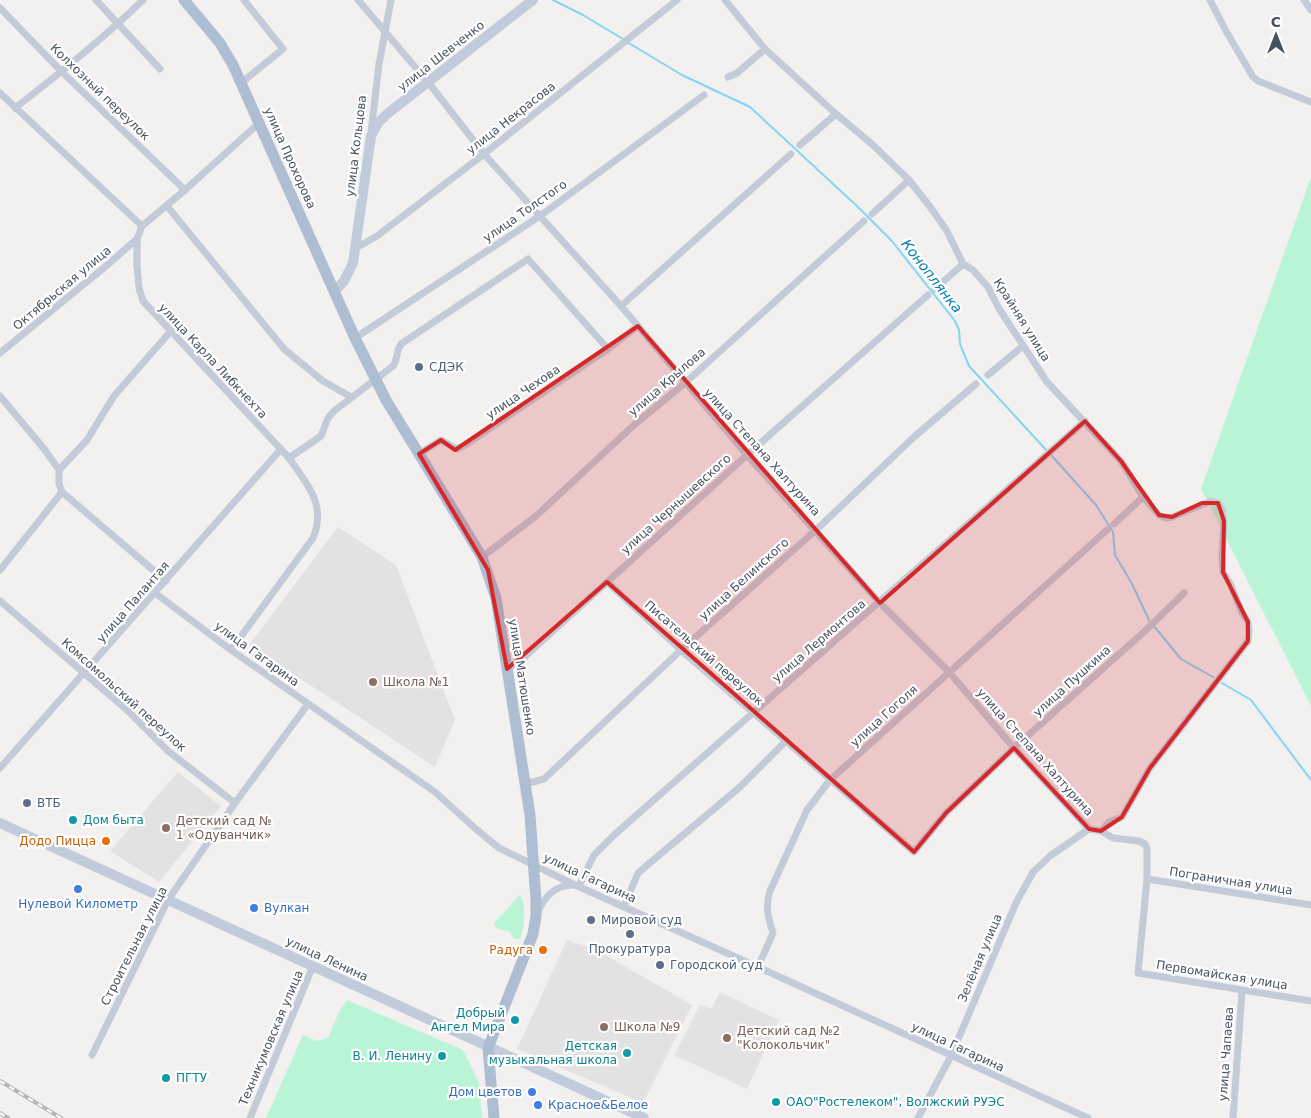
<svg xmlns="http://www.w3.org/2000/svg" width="1311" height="1118" viewBox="0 0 1311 1118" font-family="'DejaVu Sans',sans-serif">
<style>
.education{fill:#e4e1e2}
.green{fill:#baf4d6}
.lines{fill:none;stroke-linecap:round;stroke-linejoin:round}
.stream{stroke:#83d5f6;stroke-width:2}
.minor{stroke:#c2cbd7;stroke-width:7}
.secondary{stroke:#c1cbdb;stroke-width:10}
.primary{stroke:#adbdd2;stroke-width:11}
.rail-casing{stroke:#b2b5bb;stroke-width:4}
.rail{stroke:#fff;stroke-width:2;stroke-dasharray:5.5;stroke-linecap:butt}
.marked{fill:#d62828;fill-opacity:0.2;stroke:#d62828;stroke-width:4;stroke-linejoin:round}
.service-dot{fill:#5c6f8a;stroke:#fff;stroke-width:2}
.education-dot{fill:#8d6e63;stroke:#fff;stroke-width:2}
.culture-dot{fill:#0f9aa8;stroke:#fff;stroke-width:2}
.food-dot{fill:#e8710a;stroke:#fff;stroke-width:2}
.shop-dot{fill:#3f7fe0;stroke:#fff;stroke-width:2}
.labels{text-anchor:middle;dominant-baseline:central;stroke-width:4.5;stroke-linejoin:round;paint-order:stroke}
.street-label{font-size:12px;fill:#465260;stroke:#fff}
.service-label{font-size:12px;fill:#4e5e75;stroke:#fff;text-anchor:start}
.education-label{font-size:12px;fill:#785e54;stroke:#fff;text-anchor:start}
.culture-label{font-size:12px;fill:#0d838f;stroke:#fff;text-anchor:start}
.food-label{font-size:12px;fill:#c56008;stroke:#fff;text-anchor:end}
.shop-label{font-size:12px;fill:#366cbe;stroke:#fff;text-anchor:start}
.water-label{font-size:14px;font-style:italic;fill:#017db1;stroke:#fff}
</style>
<rect width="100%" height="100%" fill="#f3f0f0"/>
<g class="education">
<polygon points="338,527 396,565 455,720 435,767 249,645"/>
<polygon points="178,772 221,806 159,882 110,851"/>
<polygon points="567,940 595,949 692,1005 643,1103 517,1049"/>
<polygon points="720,992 779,1020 747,1089 674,1055 700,1005 711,1009"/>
</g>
<g class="green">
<polygon points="1311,177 1311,706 1201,489"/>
<path d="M 520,895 C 527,907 524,927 520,939 L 514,939 L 510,932 L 496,928 L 494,923 Z"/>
<polygon points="347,1000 463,1050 479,1083 482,1118 266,1118 303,1035 317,1041 328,1038 339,1012"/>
</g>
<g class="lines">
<g class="stream">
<polyline points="553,0 583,15 623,39"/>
<polyline points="627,42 682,75 750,107 858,207 891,240 955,321 959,330 960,344 969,366 1048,452"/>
<polyline points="1051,455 1096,505 1113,532 1115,555 1131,582 1150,622"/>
<polyline points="1153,625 1181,659 1213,677"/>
<polyline points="1222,683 1251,700 1311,780"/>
</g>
<g class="minor">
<polyline points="96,0 160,69"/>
<polyline points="358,0 428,82 484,154 621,306 747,455 880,603 949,672 1014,748 1089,829"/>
<polyline points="725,0 765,49 836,114 873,145 909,180 931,208 947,231 963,264 973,270 988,287 998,307 1047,382 1121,461 1143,497 1159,515 1166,518 1172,517 1211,501 1218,503 1222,509 1224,521 1222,556 1223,572 1231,585 1242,613 1248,622 1249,631 1248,641 1150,768 1122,817 1109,822 1101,831"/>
<polyline points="1210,0 1226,31 1253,77 1258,81 1311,102"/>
<polyline points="1304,0 1311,10"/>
<polyline points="0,8 62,72 185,190"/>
<polyline points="728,77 737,73 765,49"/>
<polyline points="241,83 283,49 244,0"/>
<polyline points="0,93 142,226"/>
<path d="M 15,108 C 59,74 103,39 143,0"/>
<polyline points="371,133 379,64 391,0"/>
<polyline points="800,145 836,114"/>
<polyline points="167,206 284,349 323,381 351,397"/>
<polyline points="872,214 909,180"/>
<polyline points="356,248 377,236 484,154 677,0"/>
<polyline points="935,289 963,264"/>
<polyline points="621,306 791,154"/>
<polyline points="355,338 540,216 704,95"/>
<polyline points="0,353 106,266 137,239"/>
<polyline points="988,375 1023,346"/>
<polyline points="0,396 45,450 59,470 59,484 62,492 166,581"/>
<polyline points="419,454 441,440 457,449 465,445 608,349 638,326"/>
<path d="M 289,458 L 321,436 L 328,418 L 334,411 L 393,366 C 398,359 396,351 401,344 L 528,259 L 608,349"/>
<polyline points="59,470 87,440 114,396 170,332"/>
<polyline points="1114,524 1143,497"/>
<polyline points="482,557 536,516 635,424 685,383 864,221"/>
<polyline points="0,570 62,492"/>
<polyline points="607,582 681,650 914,852 946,813 1014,748 1145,631 1184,593"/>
<polyline points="155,593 231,650 435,792 477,830 499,848 575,885 758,967 1088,1118"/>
<polyline points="0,601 126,709 168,751 235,803"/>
<path d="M 231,650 L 313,538 C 327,505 307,484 289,458 L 143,301 L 139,288 L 137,266 L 137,239 L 142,226 L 185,190 L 259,123"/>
<polyline points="507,669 518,663 747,455 928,295"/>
<polyline points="0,768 281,449"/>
<polyline points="525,784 544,779 681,650 816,530 915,436 976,384"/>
<polyline points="1089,829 1101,831 1113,838 1139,841 1145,844 1147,849 1147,879 1138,973 1311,1001"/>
<polyline points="1147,879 1311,905"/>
<polyline points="579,886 594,855 614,835 1085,421"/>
<polyline points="624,906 638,873 740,787 786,741"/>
<path d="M 537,913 C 545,897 554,885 573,885"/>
<path d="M 758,967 L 773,933 C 768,918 765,907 770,891 L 807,810 L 830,780 L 1107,530"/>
<polyline points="92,1055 168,900 235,803 308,704"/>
<polyline points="250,1118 313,966"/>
<polyline points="918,1118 951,1056 1016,903 1033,872 1050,856 1089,829"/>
<polyline points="1233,1118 1242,991"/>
</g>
<g class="secondary">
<polyline points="335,291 344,281 353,263 371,136 378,123 387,114 533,0"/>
<polyline points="0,823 644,1118"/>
</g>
<polyline class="primary" points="184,0 220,43 233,65 355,338 386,400 482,557 496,598 530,815 536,901 536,916 533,934 488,1048 494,1118"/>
<defs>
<g id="rail">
<polyline points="0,1081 61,1118"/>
<polyline points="0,1113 8,1118"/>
</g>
</defs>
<use href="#rail" class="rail-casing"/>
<use href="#rail" class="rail"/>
</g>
<path class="marked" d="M 638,326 L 880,603 L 1085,421 L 1121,461 L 1159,515 L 1172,517 L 1202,503 L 1218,503 L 1224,521 L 1223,572 L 1248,622 L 1248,641 L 1150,768 L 1122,817 L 1101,831 L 1089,829 L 1014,748 L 946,813 L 914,852 L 607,582 L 507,669 L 488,570 L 419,454 L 441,440 L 455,450 Z"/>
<g class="service-dot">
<circle cx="419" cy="367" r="5"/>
<circle cx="27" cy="803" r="5"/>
<circle cx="591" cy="920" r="5"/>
<circle cx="630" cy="934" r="5"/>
<circle cx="660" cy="965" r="5"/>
</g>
<g class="education-dot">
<circle cx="373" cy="682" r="5"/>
<circle cx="166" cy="828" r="5"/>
<circle cx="604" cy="1027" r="5"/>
<circle cx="727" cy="1038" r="5"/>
</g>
<g class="culture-dot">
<circle cx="73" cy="820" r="5"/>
<circle cx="515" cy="1020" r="5"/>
<circle cx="627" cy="1053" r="5"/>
<circle cx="442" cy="1056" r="5"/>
<circle cx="166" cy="1078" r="5"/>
<circle cx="776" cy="1102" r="5"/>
</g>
<g class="food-dot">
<circle cx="106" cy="841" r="5"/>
<circle cx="543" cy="950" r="5"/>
</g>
<g class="shop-dot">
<circle cx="78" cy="889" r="5"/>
<circle cx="254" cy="908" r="5"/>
<circle cx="532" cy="1092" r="5"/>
<circle cx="538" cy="1105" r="5"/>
</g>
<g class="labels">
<g class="street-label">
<text transform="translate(441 56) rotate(-38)">улица Шевченко</text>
<text transform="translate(100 92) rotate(44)">Колхозный переулок</text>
<text transform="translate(511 118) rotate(-38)">улица Некрасова</text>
<text transform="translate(356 146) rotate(-83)">улица Кольцова</text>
<text transform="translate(290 158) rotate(66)">улица Прохорова</text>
<text transform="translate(525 211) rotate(-35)">улица Толстого</text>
<text transform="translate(62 288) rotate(-40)">Октябрьская улица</text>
<text transform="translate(1022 320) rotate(58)">Крайняя улица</text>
<text transform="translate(213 361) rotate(47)">улица Карла Либкнехта</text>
<text transform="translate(667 382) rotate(-41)">улица Крылова</text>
<text transform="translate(523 392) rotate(-34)">улица Чехова</text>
<text transform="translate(762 452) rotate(48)">улица Степана Халтурина</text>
<text transform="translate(676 504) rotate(-42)">улица Чернышевского</text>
<text transform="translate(744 579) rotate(-42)">улица Белинского</text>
<text transform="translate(133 602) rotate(-49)">улица Палантая</text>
<text transform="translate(819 641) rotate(-41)">улица Лермонтова</text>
<text transform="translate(704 653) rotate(41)">Писательский переулок</text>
<text transform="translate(257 654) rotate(36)">улица Гагарина</text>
<text transform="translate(522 677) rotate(81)">улица Матюшенко</text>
<text transform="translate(1072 681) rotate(-42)">улица Пушкина</text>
<text transform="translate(124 695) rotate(42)">Комсомольский переулок</text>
<text transform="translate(884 716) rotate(-42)">улица Гоголя</text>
<text transform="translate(1035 752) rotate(48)">улица Степана Халтурина</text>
<text transform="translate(590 878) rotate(25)">улица Гагарина</text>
<text transform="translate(1231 881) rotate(9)">Пограничная улица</text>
<text transform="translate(134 946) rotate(-63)">Строительная улица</text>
<text transform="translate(980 958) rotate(-67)">Зелёная улица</text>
<text transform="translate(327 959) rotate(25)">улица Ленина</text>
<text transform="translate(1222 975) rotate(9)">Первомайская улица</text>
<text transform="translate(271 1038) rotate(-67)">Техникумовская улица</text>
<text transform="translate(958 1047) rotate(25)">улица Гагарина</text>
<text transform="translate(1226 1054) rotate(-86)">улица Чапаева</text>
</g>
<g class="service-label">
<text x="429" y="367">СДЭК</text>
<text x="37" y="803">ВТБ</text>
<text x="601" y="920">Мировой суд</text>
<text x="630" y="949" text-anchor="middle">Прокуратура</text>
<text x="670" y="965">Городской суд</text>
</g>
<g class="education-label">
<text x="383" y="682">Школа №1</text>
<text x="176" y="821">Детский сад №<tspan x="176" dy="14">1 «Одуванчик»</tspan></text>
<text x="614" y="1027">Школа №9</text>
<text x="737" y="1031">Детский сад №2<tspan x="737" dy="14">"Колокольчик"</tspan></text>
</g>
<g class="culture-label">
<text x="83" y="820">Дом быта</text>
<text x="505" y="1013" text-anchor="end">Добрый<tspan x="505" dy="14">Ангел Мира</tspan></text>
<text x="617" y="1046" text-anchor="end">Детская<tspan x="617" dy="14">музыкальная школа</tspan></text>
<text x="432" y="1056" text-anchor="end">В. И. Ленину</text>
<text x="176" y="1078">ПГТУ</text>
<text x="786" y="1102">ОАО"Ростелеком", Волжский РУЭС</text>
</g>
<g class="food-label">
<text x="96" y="841">Додо Пицца</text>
<text x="533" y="950">Радуга</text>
</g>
<g class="shop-label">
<text x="78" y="904" text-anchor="middle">Нулевой Километр</text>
<text x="264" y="908">Вулкан</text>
<text x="522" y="1092" text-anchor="end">Дом цветов</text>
<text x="548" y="1105">Красное&amp;Белое</text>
</g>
<g class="water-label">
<text transform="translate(932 276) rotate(52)">Коноплянка</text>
</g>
</g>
<g transform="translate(1276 35)" stroke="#ffffff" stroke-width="4" paint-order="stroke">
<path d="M0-4L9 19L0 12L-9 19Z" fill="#465260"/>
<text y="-8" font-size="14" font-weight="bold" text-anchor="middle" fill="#465260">С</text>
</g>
</svg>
